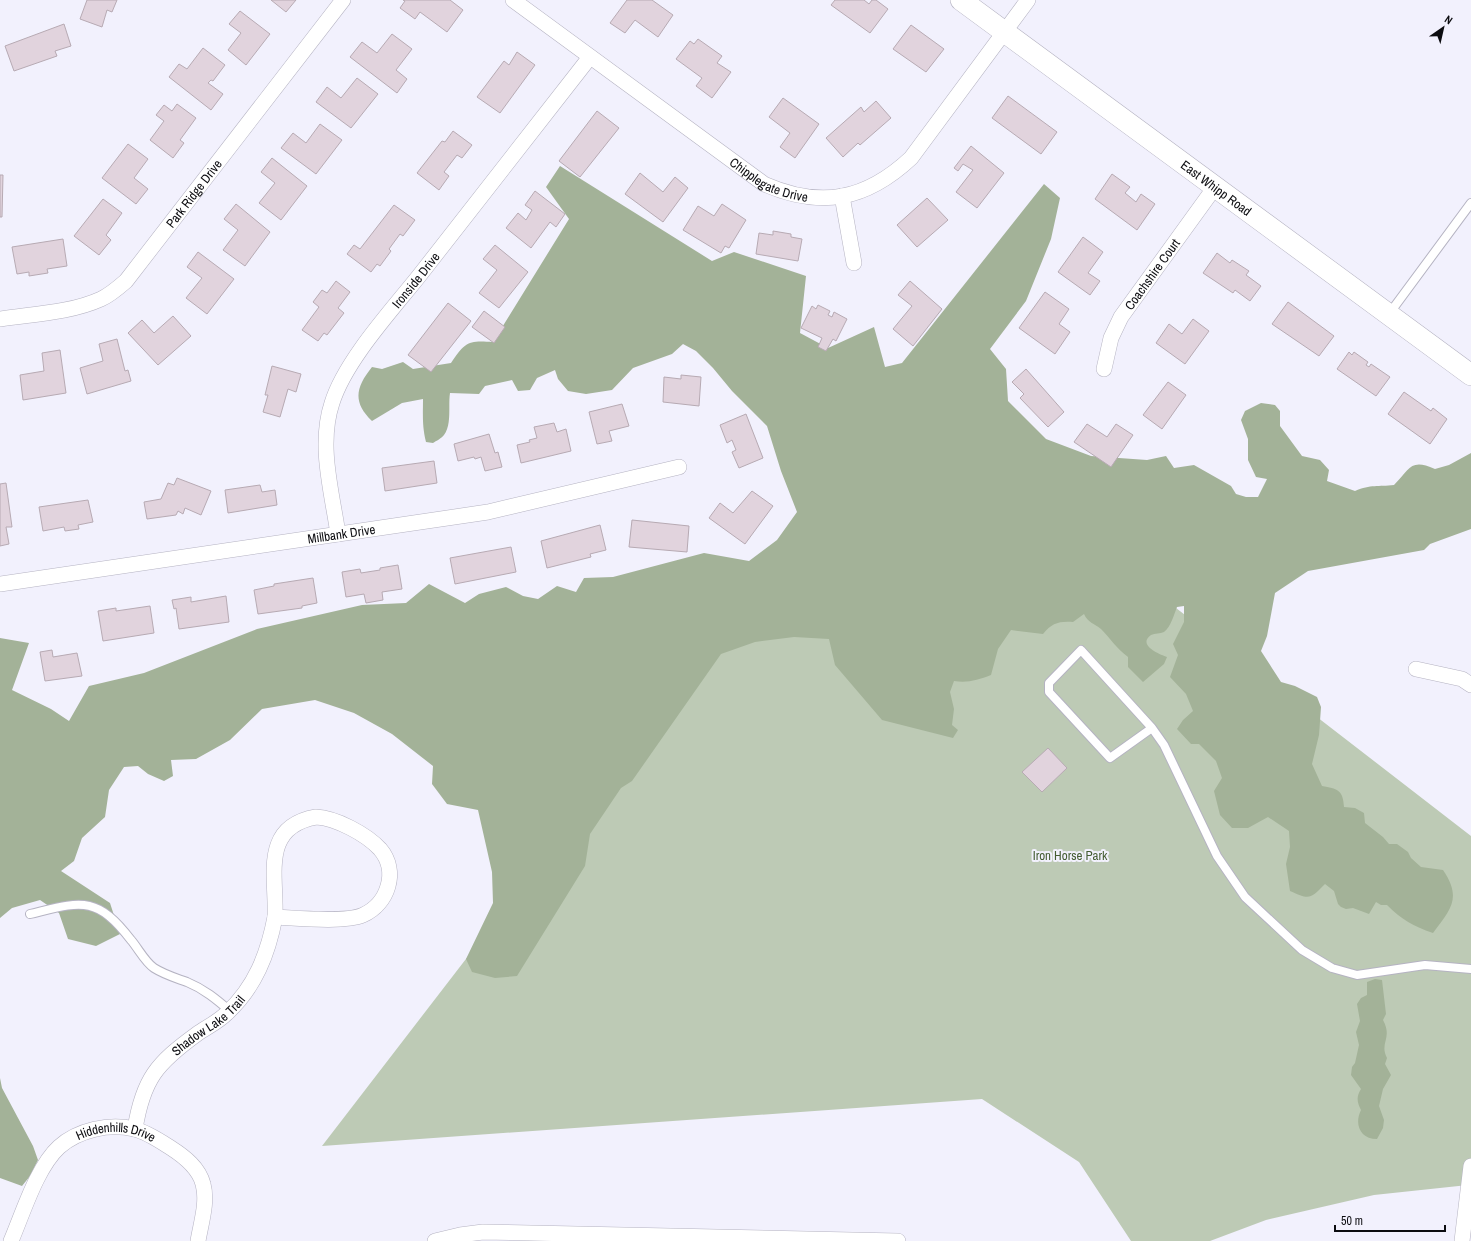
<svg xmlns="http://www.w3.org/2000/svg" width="1471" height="1241" viewBox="0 0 1471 1241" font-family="'Archivo Narrow',sans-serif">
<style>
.green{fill:#bdcab5}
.forest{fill:#a3b298}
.building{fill:#e1d3dd;stroke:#b7aab3}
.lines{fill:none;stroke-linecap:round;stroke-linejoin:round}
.lane-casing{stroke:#b5b3c2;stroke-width:10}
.street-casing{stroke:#b5b3c2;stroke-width:16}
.secondary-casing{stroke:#b5b3c2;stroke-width:22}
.lane{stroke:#fff;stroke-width:8}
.street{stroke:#fff;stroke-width:15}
.secondary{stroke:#fff;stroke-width:21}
.labels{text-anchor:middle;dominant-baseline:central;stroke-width:4;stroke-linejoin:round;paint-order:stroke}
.street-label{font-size:13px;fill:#0c0c10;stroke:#f2f1fd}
.park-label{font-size:13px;fill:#455d33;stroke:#f2f1fd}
</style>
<rect width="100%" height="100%" fill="#f2f1fd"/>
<polygon class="green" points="1145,584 1471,836 1471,1166 1468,1185 1374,1195 1266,1220 1210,1241 1131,1241 1079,1162 982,1099 322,1146 716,634"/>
<g class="forest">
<path d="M 560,166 L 712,261 L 734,252 L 806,276 L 800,333 L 828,348 L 874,327 L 885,367 L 902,363 L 1044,184 L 1060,198 L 1051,239 L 1026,301 L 990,349 L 1006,369 L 1008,401 L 1046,439 L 1091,456 L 1147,460 L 1166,456 L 1174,468 L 1194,465 L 1231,486 L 1236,494 L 1246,497 L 1258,497 L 1267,479 L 1256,477 L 1248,460 L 1248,439 L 1241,420 L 1245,411 L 1261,403 L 1275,405 L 1280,411 L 1280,426 L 1302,456 L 1320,460 L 1329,470 L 1327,481 L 1355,491 C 1371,484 1378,487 1394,485 C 1410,469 1410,458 1435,469 L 1449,465 L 1471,453 L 1471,529 L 1430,544 L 1424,550 L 1308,571 L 1275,593 L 1267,636 L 1261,651 L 1281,682 L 1295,686 L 1317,697 L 1321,707 L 1319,735 L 1312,764 L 1322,786 C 1337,789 1343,789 1344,807 L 1355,808 L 1364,813 L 1365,823 L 1383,837 L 1389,844 L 1397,844 L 1408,852 L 1411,858 L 1421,867 L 1443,870 C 1462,898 1451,909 1433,933 C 1413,926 1402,920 1387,905 L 1381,905 L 1376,902 L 1369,914 L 1353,908 L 1346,909 L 1341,907 L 1338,904 L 1334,891 L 1325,884 C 1310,899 1310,900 1290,891 L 1286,864 L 1290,847 L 1289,831 L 1268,817 L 1248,828 L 1232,828 L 1220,815 L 1214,791 L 1222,778 L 1216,761 L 1199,744 L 1191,744 L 1177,729 L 1183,720 L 1193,711 L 1186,694 L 1170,677 L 1178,655 L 1173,644 L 1184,622 L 1184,606 L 1177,607 C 1174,614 1171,627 1164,632 C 1160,634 1155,633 1151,635 C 1137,645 1159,654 1167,657 L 1164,664 L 1143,682 L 1128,667 L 1128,657 C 1117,649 1110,638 1101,629 C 1094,623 1088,623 1084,614 L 1073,622 C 1059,621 1052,623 1043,634 L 1011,630 L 998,649 L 991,675 C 978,680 968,683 954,681 L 950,692 L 954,709 L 952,725 L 958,730 L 953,738 L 882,720 L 835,665 L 829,639 L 794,637 L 755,642 L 721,654 L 632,781 L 621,788 L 590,834 L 585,866 L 517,976 L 495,978 L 472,972 L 466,959 L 493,903 L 492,872 L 478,810 L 447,804 L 432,784 L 433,766 L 392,734 L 354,713 L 315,700 L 262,709 L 230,740 L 196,759 L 171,760 L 173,776 L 164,781 L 148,774 L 138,766 L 124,767 L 109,790 L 105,817 L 82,838 L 74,861 L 61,871 L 110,903 L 120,934 L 96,946 L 68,939 L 59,913 L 40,900 L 12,908 L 0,918 L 0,638 L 29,643 L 12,690 L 51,709 L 69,721 L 89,686 L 144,673 L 257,629 L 362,605 L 406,603 L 429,584 L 465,603 L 479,594 L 506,587 L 523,596 L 538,599 L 557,586 L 576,592 L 584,578 L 613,577 L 704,553 L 749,561 L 777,540 L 797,512 L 781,471 L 767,426 L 732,391 L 713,368 L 696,351 L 683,344 L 672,354 L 633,368 L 612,390 L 586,394 L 568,391 L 558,379 L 555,370 L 537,378 L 530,390 L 518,391 L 512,380 L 485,386 L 479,394 L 450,393 C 448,406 452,424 444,435 C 442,438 436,441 433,443 L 426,442 C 422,425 423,416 423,399 L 402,403 L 372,421 C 352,402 356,387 372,367 L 382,369 L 403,362 L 413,369 L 451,363 C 465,342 468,340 493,342 L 569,219 L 546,187 Z"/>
<path d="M 1375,979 L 1382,980 L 1386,1014 L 1383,1020 C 1393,1039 1379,1042 1387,1058 L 1385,1064 L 1391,1075 L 1383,1089 L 1379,1106 L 1384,1120 L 1383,1128 L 1377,1139 C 1360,1139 1354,1124 1361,1110 C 1357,1102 1356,1097 1361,1089 L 1351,1075 L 1352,1067 L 1355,1063 L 1359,1045 L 1356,1032 L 1360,1021 L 1357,1004 L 1361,998 L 1367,995 L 1367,982 Z"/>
<polygon points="0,1078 2,1088 33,1146 38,1160 30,1176 22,1186 0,1178"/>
</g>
<g class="building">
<polygon points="87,0 117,0 112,12 107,10 102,27 80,19"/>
<polygon points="271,0 296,0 286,12"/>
<polygon points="403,0 450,0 463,10 447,32 420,12 415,19 400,8 405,1"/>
<polygon points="627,0 652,0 673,15 658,37 635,20 625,33 610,23"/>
<polygon points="835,0 864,0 869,4 872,0 876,0 888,9 870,33 831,5"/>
<polygon points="240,11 270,34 246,65 228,50 241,33 229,24"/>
<polygon points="64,24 71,46 55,51 57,56 14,71 5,46"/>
<polygon points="911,25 944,49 926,72 893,49"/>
<polygon points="392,34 412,49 396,70 407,79 397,93 350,57 362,42 377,53"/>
<polygon points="698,39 722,56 717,63 731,72 712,98 696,86 702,78 676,59 690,41 694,44"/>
<polygon points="203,48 225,65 213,81 211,80 208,83 223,94 211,110 169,77 179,64 187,69"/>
<polygon points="517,52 535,65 500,113 477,97 504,61 509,65"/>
<polygon points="357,78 378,94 351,128 316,102 327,87 341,98"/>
<polygon points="1008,96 1057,132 1041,154 992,118"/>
<polygon points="783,98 819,124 795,158 780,147 790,133 769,117"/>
<polygon points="876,101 891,118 860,145 858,143 843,157 826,138 861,107 864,112"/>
<polygon points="177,104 196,118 180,140 184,143 173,158 150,140 164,121 156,115 164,105 172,111"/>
<polygon points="597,111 619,128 580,177 559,161"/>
<polygon points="320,124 342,140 316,174 281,148 293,133 306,143"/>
<polygon points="453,131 472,145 462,158 457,155 444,172 449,176 439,190 417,173 442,141 445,142"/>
<polygon points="128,144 148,159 134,178 148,189 136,204 102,178"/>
<polygon points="971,146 1004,173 977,208 956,192 973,170 963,164 958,171 954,168"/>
<polygon points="272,158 307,186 281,220 259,203 275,183 261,172"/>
<polygon points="640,173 663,192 675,177 688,188 663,222 625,194"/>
<polygon points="1112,174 1130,187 1125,193 1136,202 1141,194 1155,204 1137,230 1095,199"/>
<polygon points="0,175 3,175 2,217 0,217"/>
<polygon points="535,191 565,214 556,227 550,222 531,248 506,228 518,213 526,220 532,210 525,205"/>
<polygon points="927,198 948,220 917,247 897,225"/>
<polygon points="103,199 122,213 106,235 111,240 99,255 74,236"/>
<polygon points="236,204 270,232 245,266 223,250 238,230 224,219"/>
<polygon points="722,204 746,220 729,248 725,246 721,253 683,230 698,206 714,216"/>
<polygon points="394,205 415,220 403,236 400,234 389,249 391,251 380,266 377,264 371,272 347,254 354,245 360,249"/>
<polygon points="773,231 791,234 791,237 802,239 798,261 756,254 759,233 773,235"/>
<polygon points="1083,237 1103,252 1088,273 1100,281 1090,295 1058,272"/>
<polygon points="63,239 67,266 47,269 48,273 29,276 29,272 17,274 12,247"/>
<polygon points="495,245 528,272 499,308 479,293 497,270 483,259"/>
<polygon points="198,252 234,279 207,314 186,298 202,278 187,267"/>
<polygon points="1217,253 1230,263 1232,260 1249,271 1246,275 1261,286 1250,301 1235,290 1233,293 1203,273"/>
<polygon points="336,281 350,292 338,308 344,313 327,335 324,333 318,341 302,330 319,307 313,302 322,290 327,293"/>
<polygon points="910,281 942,309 913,346 893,329 912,306 898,295"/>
<polygon points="1045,292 1069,309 1059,324 1070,332 1055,354 1019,328"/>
<polygon points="1288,302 1334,336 1319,356 1272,324"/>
<polygon points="448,303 471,321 431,372 408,355"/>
<polygon points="818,305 830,311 828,315 832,317 834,312 847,319 836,341 833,339 826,351 818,347 822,338 801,328 812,306 816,309"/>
<polygon points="484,311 505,327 494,343 472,327"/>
<polygon points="173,316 191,336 158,365 128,333 142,320 154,333"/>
<polygon points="1193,319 1209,331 1185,364 1156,343 1169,324 1182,334"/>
<polygon points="117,339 125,371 128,370 131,381 87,394 80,368 103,361 99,344"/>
<polygon points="60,350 66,393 23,400 20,375 44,371 42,353"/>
<polygon points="1349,352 1352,355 1354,352 1368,362 1366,365 1369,367 1371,364 1390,377 1376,396 1337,369"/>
<polygon points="272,366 301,374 296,392 288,389 280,417 263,412 268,395 265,395"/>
<polygon points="1026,369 1064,412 1048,427 1020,398 1024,394 1012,382"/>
<polygon points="681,375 701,377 699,406 663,402 664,377 681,379"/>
<polygon points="1168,382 1186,395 1162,429 1143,415"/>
<polygon points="1404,392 1431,411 1433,408 1447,419 1430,444 1388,414"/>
<polygon points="622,404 629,426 609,431 612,441 597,444 589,412"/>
<polygon points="746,414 763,458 739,468 732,452 736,450 732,440 727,443 720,425"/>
<polygon points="554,423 557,432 566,429 571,451 521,463 517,445 530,442 529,440 537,438 534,427"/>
<polygon points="1087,424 1107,437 1116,424 1133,435 1111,467 1074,442"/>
<polygon points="489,434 495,453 498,452 502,467 485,471 481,457 475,459 474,457 458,461 454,444"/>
<polygon points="434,461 437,483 385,491 382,468"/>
<polygon points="177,478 211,491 201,515 185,508 183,514 178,511 176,515 147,519 144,502 161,499 168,483 174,485"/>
<polygon points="6,483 12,527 6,527 9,544 0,546 0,484"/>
<polygon points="260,485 262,492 275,490 277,505 228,513 225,490"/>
<polygon points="752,491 773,506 745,544 709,518 720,503 733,513"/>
<polygon points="88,500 93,522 78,525 79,529 65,531 64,527 43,531 39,507"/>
<polygon points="632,520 689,526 687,552 629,547"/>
<polygon points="600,525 606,550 590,554 591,557 547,568 541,541"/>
<polygon points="511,547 516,572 455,584 450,558"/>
<polygon points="398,565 402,589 382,592 383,600 366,603 364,594 346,597 342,572 360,569 361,573 380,570 380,568"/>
<polygon points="313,578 317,603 302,606 302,608 258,614 254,590 274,586 274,584"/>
<polygon points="226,596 229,622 179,629 176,608 174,609 172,600 191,597 191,602"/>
<polygon points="150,606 154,633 103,641 98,611 116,608 116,611"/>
<polygon points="52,650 53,657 77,653 82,676 45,681 40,652"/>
<polygon points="1048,748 1067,768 1042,792 1022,772"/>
</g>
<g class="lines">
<defs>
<g id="lane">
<polyline points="1389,314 1471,203"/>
<polyline points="1152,728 1110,758 1049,692 1049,683 1081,650 1152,728 1164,745 1217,856 1245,897 1302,950 1332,968 1357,975 1425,965 1471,969"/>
<path d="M 30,914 C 80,902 96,894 131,940 C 138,948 145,962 154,968 C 165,975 176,978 187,982 C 204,989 216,999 230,1011"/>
</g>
<g id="street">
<path id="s1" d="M 513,0 L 764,184 C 821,209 866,200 911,158 L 1028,0"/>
<polyline points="842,196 854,263"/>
<path id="s2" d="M 0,319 C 33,314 70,313 101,299 C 110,295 118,288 126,281 L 343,0"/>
<path id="s3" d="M 1104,369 L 1111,338 L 1121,317 L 1215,187"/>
<path id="s4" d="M 338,534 C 332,492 318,445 332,403 C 345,361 391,311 419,276 C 476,203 533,130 590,57"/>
<path id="s5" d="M 0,584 L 488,512 L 679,467"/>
<polyline points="1416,669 1462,679 1471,685"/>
<path d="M 316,817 C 336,818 366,834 380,849 C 399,871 388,904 363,915 C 345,923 296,918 275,917 C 277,877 260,827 316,817 Z"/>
<path id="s6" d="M 135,1129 C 143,1079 157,1063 197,1034 C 207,1027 218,1022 227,1013 C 255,987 268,954 275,917"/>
<path id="s7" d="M 11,1241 C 23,1213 37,1167 59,1147 C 78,1130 109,1123 134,1129 C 147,1132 160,1141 171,1148 C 185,1157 199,1168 203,1184 C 208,1202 201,1223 198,1241"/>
<polyline points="435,1241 460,1235 483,1232 898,1241"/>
<polyline points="1462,1241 1471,1166"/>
</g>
<g id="secondary">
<path id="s8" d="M 961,0 L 1471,375"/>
</g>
</defs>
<use href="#lane" class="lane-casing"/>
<use href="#street" class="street-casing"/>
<use href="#secondary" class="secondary-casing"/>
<use href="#lane" class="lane"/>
<use href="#street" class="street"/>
<use href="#secondary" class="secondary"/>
</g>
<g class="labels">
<g class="street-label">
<text stroke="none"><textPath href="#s1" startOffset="314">Chipplegate Drive</textPath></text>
<text stroke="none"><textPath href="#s8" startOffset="317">East Whipp Road</textPath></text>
<text stroke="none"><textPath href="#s2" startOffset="245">Park Ridge Drive</textPath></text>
<text stroke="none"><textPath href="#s3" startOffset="108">Coachshire Court</textPath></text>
<text stroke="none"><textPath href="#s4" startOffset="282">Ironside Drive</textPath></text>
<text stroke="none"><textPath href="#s5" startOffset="345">Millbank Drive</textPath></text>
<text stroke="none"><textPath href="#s6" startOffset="132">Shadow Lake Trail</textPath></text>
<text stroke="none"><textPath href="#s7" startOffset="168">Hiddenhills Drive</textPath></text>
</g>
<g class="park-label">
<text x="1070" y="855">Iron Horse Park</text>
</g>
</g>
<g transform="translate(1443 28) rotate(34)" stroke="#f2f1fd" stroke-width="3" paint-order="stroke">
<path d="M0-3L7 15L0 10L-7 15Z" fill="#0c0c10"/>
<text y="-6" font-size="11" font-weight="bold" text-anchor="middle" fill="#0c0c10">N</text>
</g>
<path d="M1335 1225v6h110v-6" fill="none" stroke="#0c0c10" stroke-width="2"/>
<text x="1341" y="1225" font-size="12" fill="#0c0c10" stroke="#f2f1fd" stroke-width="3" paint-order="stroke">50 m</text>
</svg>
